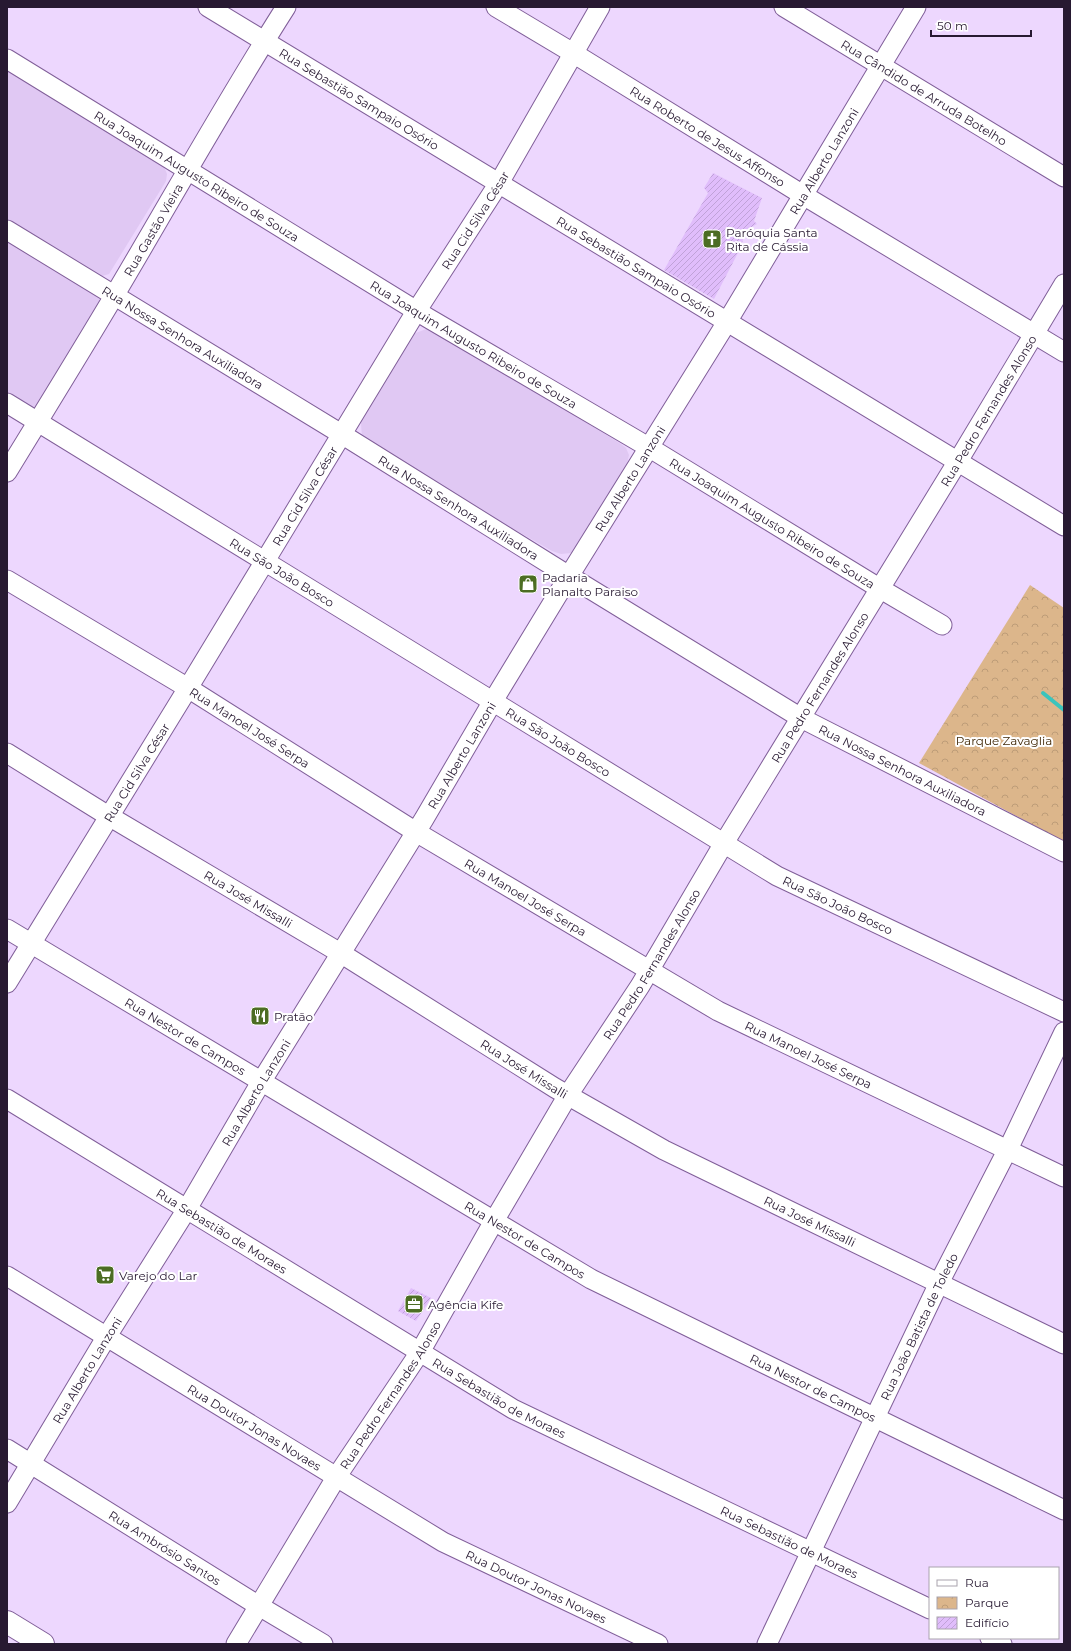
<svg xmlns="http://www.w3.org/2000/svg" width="1071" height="1651" viewBox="0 0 1071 1651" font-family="Montserrat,sans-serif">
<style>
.built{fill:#e0c8f3}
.park{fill:url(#park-crowns)}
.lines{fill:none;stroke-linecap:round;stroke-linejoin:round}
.stream{stroke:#3ac4bd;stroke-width:4}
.building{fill:url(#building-hatch)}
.minor-casing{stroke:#805f99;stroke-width:21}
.major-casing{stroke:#805f99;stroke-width:24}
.minor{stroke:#fff;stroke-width:19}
.major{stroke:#fff;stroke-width:22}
.labels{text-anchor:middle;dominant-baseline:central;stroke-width:4;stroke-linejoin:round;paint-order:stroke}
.street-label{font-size:12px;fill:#271931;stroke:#fff}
.poi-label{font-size:12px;fill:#271931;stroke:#fff;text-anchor:start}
.park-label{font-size:12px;fill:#402807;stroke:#fff}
</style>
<defs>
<pattern id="park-crowns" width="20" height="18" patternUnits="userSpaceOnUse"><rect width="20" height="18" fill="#dcb68b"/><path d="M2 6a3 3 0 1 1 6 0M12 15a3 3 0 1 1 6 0" fill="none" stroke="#bd9c78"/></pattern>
<pattern id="building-hatch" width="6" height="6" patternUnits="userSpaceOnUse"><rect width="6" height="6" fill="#e0bdfb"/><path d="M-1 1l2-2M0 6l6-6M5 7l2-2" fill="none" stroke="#c0a2d8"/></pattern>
</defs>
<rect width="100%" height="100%" fill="#edd7fe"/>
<g class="built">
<polygon points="7,69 162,165 165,169 167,174 166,181 163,186 109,274 99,277 7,222"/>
<polygon points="7,237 97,295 99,299 99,306 38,405 34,408 28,409 7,397"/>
<polygon points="429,328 437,330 621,444 626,448 629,455 627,464 579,547 571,553 561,554 552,551 368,445 362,438 361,423 362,417 413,334"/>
</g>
<polygon class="park" points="1030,585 1064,608 1064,842 919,763"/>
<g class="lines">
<polyline class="stream" points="1043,693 1064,710"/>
</g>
<g class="building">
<polygon points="713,173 762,198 754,221 757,224 746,230 740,249 714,299 664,270 708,193 704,188"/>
<polygon points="411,1288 431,1298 416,1321 398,1311"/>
</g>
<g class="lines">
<defs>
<g id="minor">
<path id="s1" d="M 208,7 L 1064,526"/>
<path id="s2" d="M 496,7 L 573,53 L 803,195 L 1064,352"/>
<path id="s3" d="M 784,7 L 1064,177"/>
<path id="s4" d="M 7,59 L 428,318 L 650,448 L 879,588 L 942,625"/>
<path id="s5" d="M 7,230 L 343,435 L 569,576 L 801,718 L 1064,852"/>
<path id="s6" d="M 7,403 L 777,876 L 1064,1012"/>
<path id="s7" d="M 7,472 C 43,413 79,355 114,296 C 171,200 226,101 286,7"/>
<path id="s8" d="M 7,580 L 188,688 L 416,832 L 718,1011 L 1064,1177"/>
<path id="s9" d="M 7,753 L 102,812 L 342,954 L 555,1088 L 664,1150 L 1064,1344"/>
<path id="s10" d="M 7,929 L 591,1279 L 1064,1510"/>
<path id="s11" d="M 7,983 L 188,688 L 417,310 L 499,183 L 600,7"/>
<path id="s12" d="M 7,1099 L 513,1409 L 930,1609"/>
<path id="s13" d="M 7,1276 L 443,1542 L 658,1644"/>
<path id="s14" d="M 7,1449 L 259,1606 L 323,1644"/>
<path id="s15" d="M 7,1503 L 107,1336 L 187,1209 L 261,1082 L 424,819 L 493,701 L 569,576 L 727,322 L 916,7"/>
<polyline points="990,1638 1002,1644"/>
<path id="s16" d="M 236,1644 L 337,1476 L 420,1352 L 494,1221 L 568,1095 L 640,986 L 724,843 L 958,461 L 1064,284"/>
<path id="s17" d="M 767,1644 L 939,1283 L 1012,1141 L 1064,1032"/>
</g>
<polyline id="major" points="7,1622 43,1644"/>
</defs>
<use href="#minor" class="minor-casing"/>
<use href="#major" class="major-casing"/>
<use href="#minor" class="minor"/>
<use href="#major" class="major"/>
</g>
<defs>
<symbol id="church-square" viewBox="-11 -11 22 22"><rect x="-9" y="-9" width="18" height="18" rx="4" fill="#4c6d23" stroke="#fff"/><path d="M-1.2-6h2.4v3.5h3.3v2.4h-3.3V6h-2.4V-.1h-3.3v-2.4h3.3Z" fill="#fff"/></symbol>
<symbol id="shop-square" viewBox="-11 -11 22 22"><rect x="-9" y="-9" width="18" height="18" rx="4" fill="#4c6d23" stroke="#fff"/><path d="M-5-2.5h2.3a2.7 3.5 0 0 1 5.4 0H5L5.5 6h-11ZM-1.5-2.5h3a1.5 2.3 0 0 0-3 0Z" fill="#fff"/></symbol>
<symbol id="restaurant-square" viewBox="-11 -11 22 22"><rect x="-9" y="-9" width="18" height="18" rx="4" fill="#4c6d23" stroke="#fff"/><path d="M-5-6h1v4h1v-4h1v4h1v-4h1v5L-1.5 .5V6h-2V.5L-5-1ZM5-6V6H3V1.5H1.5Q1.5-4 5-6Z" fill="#fff"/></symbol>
<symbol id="supermarket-square" viewBox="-11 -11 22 22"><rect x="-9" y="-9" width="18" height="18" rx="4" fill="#4c6d23" stroke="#fff"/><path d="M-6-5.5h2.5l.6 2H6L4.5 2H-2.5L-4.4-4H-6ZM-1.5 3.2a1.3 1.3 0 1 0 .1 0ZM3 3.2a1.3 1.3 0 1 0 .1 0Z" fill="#fff"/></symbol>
<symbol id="office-square" viewBox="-11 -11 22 22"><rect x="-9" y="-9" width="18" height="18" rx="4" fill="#4c6d23" stroke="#fff"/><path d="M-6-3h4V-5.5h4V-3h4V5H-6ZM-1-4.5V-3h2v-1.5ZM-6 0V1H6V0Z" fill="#fff"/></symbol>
</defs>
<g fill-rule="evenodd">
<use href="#church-square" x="701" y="228" width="22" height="22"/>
<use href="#shop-square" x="517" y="573" width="22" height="22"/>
<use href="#restaurant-square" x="249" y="1005" width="22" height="22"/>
<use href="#supermarket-square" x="94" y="1264" width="22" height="22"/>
<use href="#office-square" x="403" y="1293" width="22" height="22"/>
</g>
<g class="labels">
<g class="street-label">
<text stroke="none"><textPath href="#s3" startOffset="164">Rua Cândido de Arruda Botelho</textPath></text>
<text stroke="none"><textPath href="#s1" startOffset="177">Rua Sebastião Sampaio Osório</textPath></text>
<text stroke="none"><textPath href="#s2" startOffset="248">Rua Roberto de Jesus Affonso</textPath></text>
<text stroke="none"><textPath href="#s15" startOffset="1571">Rua Alberto Lanzoni</textPath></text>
<text stroke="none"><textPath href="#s4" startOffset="223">Rua Joaquim Augusto Ribeiro de Souza</textPath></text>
<text stroke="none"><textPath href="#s11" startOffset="895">Rua Cid Silva César</textPath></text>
<text stroke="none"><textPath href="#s7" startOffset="283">Rua Gastão Vieira</textPath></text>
<text stroke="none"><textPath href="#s1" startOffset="501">Rua Sebastião Sampaio Osório</textPath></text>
<text stroke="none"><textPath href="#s5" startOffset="206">Rua Nossa Senhora Auxiliadora</textPath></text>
<text stroke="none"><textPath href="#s4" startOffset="547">Rua Joaquim Augusto Ribeiro de Souza</textPath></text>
<text stroke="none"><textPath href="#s16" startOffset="1445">Rua Pedro Fernandes Alonso</textPath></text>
<text stroke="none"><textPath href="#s15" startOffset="1199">Rua Alberto Lanzoni</textPath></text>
<text stroke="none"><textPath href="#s11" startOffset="571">Rua Cid Silva César</textPath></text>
<text stroke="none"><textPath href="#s5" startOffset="530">Rua Nossa Senhora Auxiliadora</textPath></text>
<text stroke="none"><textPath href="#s4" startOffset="895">Rua Joaquim Augusto Ribeiro de Souza</textPath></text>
<text stroke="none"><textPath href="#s6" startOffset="323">Rua São João Bosco</textPath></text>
<text stroke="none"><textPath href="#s16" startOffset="1121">Rua Pedro Fernandes Alonso</textPath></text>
<text stroke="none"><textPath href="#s8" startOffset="284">Rua Manoel José Serpa</textPath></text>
<text stroke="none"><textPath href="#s6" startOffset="647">Rua São João Bosco</textPath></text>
<text stroke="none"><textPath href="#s15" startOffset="875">Rua Alberto Lanzoni</textPath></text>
<text stroke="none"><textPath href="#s5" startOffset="1046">Rua Nossa Senhora Auxiliadora</textPath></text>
<text stroke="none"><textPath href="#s11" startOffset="247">Rua Cid Silva César</textPath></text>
<text stroke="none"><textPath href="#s8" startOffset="608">Rua Manoel José Serpa</textPath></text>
<text stroke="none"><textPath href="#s9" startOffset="282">Rua José Missalli</textPath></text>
<text stroke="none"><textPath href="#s6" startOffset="971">Rua São João Bosco</textPath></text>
<text stroke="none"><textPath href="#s16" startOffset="797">Rua Pedro Fernandes Alonso</textPath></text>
<text stroke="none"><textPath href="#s10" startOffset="208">Rua Nestor de Campos</textPath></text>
<text stroke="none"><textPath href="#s8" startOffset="932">Rua Manoel José Serpa</textPath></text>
<text stroke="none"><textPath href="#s9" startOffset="606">Rua José Missalli</textPath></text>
<text stroke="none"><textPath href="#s15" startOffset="480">Rua Alberto Lanzoni</textPath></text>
<text stroke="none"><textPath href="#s9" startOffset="930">Rua José Missalli</textPath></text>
<text stroke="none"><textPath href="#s12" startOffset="252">Rua Sebastião de Moraes</textPath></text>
<text stroke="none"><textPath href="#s10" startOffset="604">Rua Nestor de Campos</textPath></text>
<text stroke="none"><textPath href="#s17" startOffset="352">Rua João Batista de Toledo</textPath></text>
<text stroke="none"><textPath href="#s15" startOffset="155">Rua Alberto Lanzoni</textPath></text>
<text stroke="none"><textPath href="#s10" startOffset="928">Rua Nestor de Campos</textPath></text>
<text stroke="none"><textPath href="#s16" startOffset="293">Rua Pedro Fernandes Alonso</textPath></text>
<text stroke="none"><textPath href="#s12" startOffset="576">Rua Sebastião de Moraes</textPath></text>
<text stroke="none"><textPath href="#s13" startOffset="290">Rua Doutor Jonas Novaes</textPath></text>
<text stroke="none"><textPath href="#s12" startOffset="900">Rua Sebastião de Moraes</textPath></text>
<text stroke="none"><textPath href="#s14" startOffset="186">Rua Ambrósio Santos</textPath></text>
<text stroke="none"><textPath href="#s13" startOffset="614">Rua Doutor Jonas Novaes</textPath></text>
</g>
<g class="poi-label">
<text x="726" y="232">Paróquia Santa<tspan x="726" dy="14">Rita de Cássia</tspan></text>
<text x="542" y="577">Padaria<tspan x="542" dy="14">Planalto Paraiso</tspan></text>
<text x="274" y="1016">Pratão</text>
<text x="119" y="1275">Varejo do Lar</text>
<text x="428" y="1304">Agência Kife</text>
</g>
<g class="park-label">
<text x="1004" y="740">Parque Zavaglia</text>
</g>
</g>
<rect width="1071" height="1651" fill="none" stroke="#271931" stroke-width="16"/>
<rect x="929" y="1567" width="130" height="72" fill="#ffffff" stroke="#a9a3ad"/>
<rect x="937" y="1580" width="20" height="6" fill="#ffffff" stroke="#a9a3ad"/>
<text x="965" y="1587" font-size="12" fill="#271931">Rua</text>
<rect x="937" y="1597" width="20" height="12" fill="url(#park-crowns)" stroke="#a9a3ad"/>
<text x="965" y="1607" font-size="12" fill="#271931">Parque</text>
<rect x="937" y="1617" width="20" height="12" fill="url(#building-hatch)" stroke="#a9a3ad"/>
<text x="965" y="1627" font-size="12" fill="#271931">Edifício</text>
<path d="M931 30v6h100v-6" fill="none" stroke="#271931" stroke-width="2"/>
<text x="937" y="30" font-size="12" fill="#271931" stroke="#ffffff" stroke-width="3" paint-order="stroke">50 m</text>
</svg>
